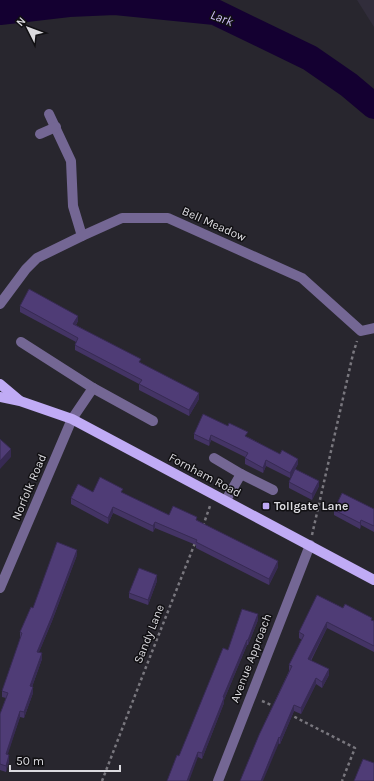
<svg xmlns="http://www.w3.org/2000/svg" width="374" height="781" viewBox="0 0 374 781" font-family="Karla,sans-serif">
<style>
.built{fill:#312d3b}
.lines{fill:none;stroke-linecap:round;stroke-linejoin:round}
.river{stroke:#140031;stroke-width:26}
.path{stroke:#79777e;stroke-width:2.5;stroke-dasharray:3 3;stroke-linecap:butt}
.minor{stroke:#746794;stroke-width:10}
.major{stroke:#c0abf5;stroke-width:10}
.wall{fill:#443465}
.shaded-wall{fill:#372a53}
.building{fill:#4f3c76;stroke:#372a53}
.poi-dot{fill:#bea9f4;stroke:#111013;stroke-width:1.5}
.labels{text-anchor:middle;dominant-baseline:central;stroke-width:3;stroke-linejoin:round;paint-order:stroke}
.street-label{font-size:12px;fill:#dbdadf;stroke:#111013}
.poi-label{font-size:12px;font-weight:bold;fill:#dbdadf;stroke:#111013;text-anchor:start}
.water-label{font-size:13px;font-style:italic;fill:#cfc0f6;stroke:#111013}
</style>
<rect width="100%" height="100%" fill="#28262e"/>
<polygon class="built" points="357,0 374,0 374,27"/>
<g class="lines">
<polyline class="river" points="0,12 69,4 115,2 215,12 310,58 349,85 374,106"/>
<g class="path">
<polyline points="203,526 210,506"/>
<polyline points="312,535 353,354 357,341"/>
<polyline points="262,701 276,707"/>
<polyline points="289,714 355,748 342,781"/>
<polyline points="102,781 146,667 195,543"/>
</g>
<g class="minor">
<polyline points="49,114 71,161 73,206 82,236"/>
<polyline points="40,134 56,127"/>
<polyline points="0,304 26,269 37,258 82,236 122,218 168,218 302,278 361,331 374,328"/>
<polyline points="21,342 93,388 153,421"/>
<polyline points="214,458 241,474 226,500"/>
<polyline points="241,474 273,490"/>
<polyline points="0,588 72,419 93,388"/>
<polyline points="218,781 310,545"/>
</g>
<g class="major">
<polyline points="0,384 19,400"/>
<polyline points="0,397 20,401 72,419 374,580"/>
</g>
</g>
<g class="wall">
<polygon points="20,306 78,321 76,325 141,363 199,399 189,416 139,390 139,384 75,350 75,345 76,342 20,312"/>
<polygon points="194,434 248,437 298,464 290,478 266,466 263,473 245,464 245,457 211,440 209,446 194,439"/>
<polygon points="289,482 319,486 312,500 289,488"/>
<polygon points="93,492 123,493 169,515 197,520 278,567 269,585 196,548 196,545 155,528 153,532 113,513 108,524 71,504 71,498"/>
<polygon points="374,509 374,532 361,525 360,529 334,515 334,510"/>
<polygon points="77,555 52,621 39,652 42,659 32,687 33,693 24,718 20,717 7,755 9,761 6,772 0,770 0,714 6,698 2,697 2,691 21,638 20,638 20,632 33,608"/>
<polygon points="157,581 148,605 129,598 129,593"/>
<polygon points="343,608 374,621 374,652 327,628 311,661 329,675 322,688 316,684 301,714 294,711 280,744 259,735 289,671 289,665 302,640 299,638 299,632"/>
<polygon points="258,620 248,645 247,645 224,700 224,703 202,759 198,757 179,756 228,650"/>
</g>
<g class="shaded-wall">
<polygon points="78,316 78,321 73,329 73,324"/>
<polygon points="199,393 199,399 189,416 189,410"/>
<polygon points="211,435 211,440 209,446 209,441"/>
<polygon points="11,449 11,457 0,469 0,461"/>
<polygon points="298,459 298,464 290,478 290,473"/>
<polygon points="266,460 266,466 263,473 263,468"/>
<polygon points="319,481 319,486 312,500 312,494"/>
<polygon points="113,507 113,513 108,524 108,518"/>
<polygon points="361,520 361,525 360,529 360,523"/>
<polygon points="155,522 155,528 153,532 153,526"/>
<polygon points="77,550 77,555 52,621 37,657 37,652"/>
<polygon points="278,561 278,567 269,585 269,579"/>
<polygon points="157,575 157,581 148,605 148,600"/>
<polygon points="258,614 258,620 248,645 248,640"/>
<polygon points="327,622 327,628 308,665 308,659"/>
<polygon points="247,640 247,645 224,700 224,703 202,759 202,753 223,697"/>
<polygon points="42,653 42,659 30,692 30,686"/>
<polygon points="329,669 329,675 322,688 322,682"/>
<polygon points="316,678 316,684 301,714 301,708"/>
<polygon points="33,687 33,693 24,718 24,712"/>
<polygon points="294,705 294,711 280,744 280,738"/>
<polygon points="20,711 20,717 6,760 6,754"/>
<polygon points="279,737 279,743 263,781 261,781"/>
<polygon points="198,752 198,757 189,781 187,781"/>
<polygon points="9,755 9,761 6,772 6,766"/>
</g>
<g class="building">
<polygon points="29,289 78,316 73,324 141,359 139,362 199,393 189,410 139,384 142,380 75,345 78,338 20,306"/>
<polygon points="203,414 228,426 229,423 248,432 245,436 280,454 282,450 298,459 290,473 266,460 263,468 245,458 248,453 211,435 209,441 194,434"/>
<polygon points="0,439 11,449 0,461"/>
<polygon points="295,469 319,481 312,494 289,482"/>
<polygon points="100,477 123,489 121,492 169,515 173,506 197,517 196,520 278,561 269,579 196,542 197,540 155,522 153,526 113,507 108,518 71,498 78,484 93,492"/>
<polygon points="342,493 374,509 374,526 361,520 360,523 334,510"/>
<polygon points="57,542 77,550 52,616 37,652 42,653 30,686 33,687 24,712 20,711 6,754 9,755 6,766 0,764 0,714 8,693 2,691 22,633 20,632 31,607 33,608"/>
<polygon points="139,568 157,575 148,600 129,593"/>
<polygon points="317,595 343,608 345,604 372,618 371,620 374,621 374,646 327,622 308,659 329,669 322,682 316,678 301,708 294,705 280,738 279,737 261,781 240,781 259,735 292,666 289,665 304,635 299,632"/>
<polygon points="242,609 258,614 248,640 247,640 223,697 224,698 202,753 198,752 187,781 167,781 177,755 179,756 223,648 228,650"/>
<polygon points="363,759 374,763 374,781 354,781"/>
</g>
<rect class="poi-dot" x="262" y="502" width="8" height="8" rx="2"/>
<g class="labels">
<g class="street-label">
<text transform="translate(214 224) rotate(24)">Bell Meadow</text>
<text transform="translate(205 475) rotate(28)">Fornham Road</text>
<text transform="translate(29 487) rotate(-67)">Norfolk Road</text>
<text transform="translate(149 634) rotate(-68)">Sandy Lane</text>
<text transform="translate(251 658) rotate(-69)">Avenue Approach</text>
</g>
<g class="poi-label">
<text x="274" y="506">Tollgate Lane</text>
</g>
<g class="water-label">
<text transform="translate(222 18) rotate(21)">Lark</text>
</g>
</g>
<g transform="translate(28 28) rotate(312)" stroke="#111013" stroke-width="3" paint-order="stroke">
<path d="M0-3L7 15L0 10L-7 15Z" fill="#dbdadf"/>
<text y="-6" font-size="11" font-weight="bold" text-anchor="middle" fill="#dbdadf">N</text>
</g>
<path d="M10 765v6h110v-6" fill="none" stroke="#dbdadf" stroke-width="2"/>
<text x="16" y="765" font-size="12" fill="#dbdadf" stroke="#111013" stroke-width="3" paint-order="stroke">50 m</text>
</svg>
